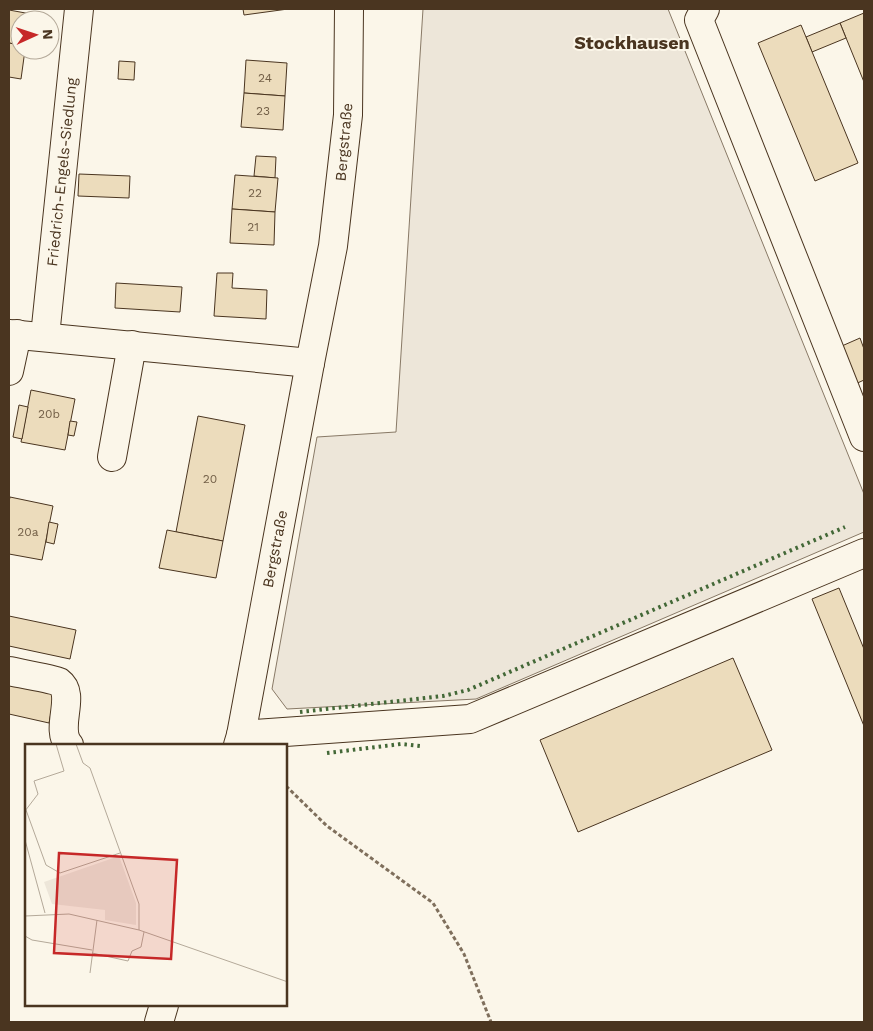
<svg xmlns="http://www.w3.org/2000/svg" width="873" height="1031" viewBox="0 0 873 1031" font-family="'Work Sans',sans-serif">
<style>
.green{fill:#ede6d9;stroke:#887966}
.building{fill:#ecdcbc;stroke:#4a3520}
.lines{fill:none;stroke-linecap:round;stroke-linejoin:round}
.minor-casing{stroke:#4a3520;stroke-width:30}
.path{stroke:#7f6f5c;stroke-width:3;stroke-dasharray:4 2.5;stroke-linecap:butt}
.minor{stroke:#fbf6e9;stroke-width:28}
.hedge{stroke:#436837;stroke-width:4;stroke-dasharray:2.5 4;stroke-linecap:butt}
.labels{text-anchor:middle;dominant-baseline:central;stroke-width:4;stroke-linejoin:round;paint-order:stroke}
.number-label{font-size:12px;fill:#725f47}
.street-label{font-size:15px;fill:#4a3520;stroke:#fbf6e9}
.quarter-label{font-size:18px;font-weight:bold;fill:#4a3520;stroke:#fbf6e9}
.inset-road{fill:none;stroke:#b4a999;stroke-width:1}
.view{fill:#c62828;fill-opacity:0.15;stroke:#c62828;stroke-width:2.5}
.inset-edge{fill:none;stroke:#4a3520;stroke-width:2.5}
</style>
<rect width="100%" height="100%" fill="#fbf6e9"/>
<polygon class="green" points="423,9 668,9 864,494 864,532 476,699 287,709 272,689 317,437 396,432"/>
<g class="building">
<polygon points="243,9 288,9 244,15"/>
<polygon points="9,10 31,14 30,20 20,20 20,45 9,43"/>
<polygon points="864,13 864,82 840,23"/>
<polygon points="840,23 846,38 812,52 806,37"/>
<polygon points="801,25 858,163 815,181 758,43"/>
<polygon points="9,43 20,45 20,50 25,50 21,79 9,77"/>
<polygon points="246,60 287,63 285,96 244,93"/>
<polygon points="119,61 135,62 134,80 118,79"/>
<polygon points="244,93 285,96 283,130 241,127"/>
<polygon points="256,156 276,157 275,178 254,176"/>
<polygon points="79,174 130,176 129,198 78,196"/>
<polygon points="235,175 278,178 275,212 232,209"/>
<polygon points="232,209 275,212 274,245 230,243"/>
<polygon points="217,273 233,273 232,288 267,290 266,319 214,316"/>
<polygon points="116,283 182,287 180,312 115,308"/>
<polygon points="860,338 864,349 864,380 851,386 835,349"/>
<polygon points="31,390 75,399 65,450 21,442"/>
<polygon points="19,405 28,407 22,439 13,437"/>
<polygon points="198,416 245,425 223,541 176,532"/>
<polygon points="70,421 77,422 74,436 68,435"/>
<polygon points="10,497 53,506 42,560 9,554 9,502"/>
<polygon points="49,522 58,524 54,544 46,542"/>
<polygon points="167,530 223,541 216,578 159,568"/>
<polygon points="839,588 864,649 864,726 812,599"/>
<polygon points="9,616 76,630 70,659 9,646"/>
<polygon points="733,658 772,750 578,832 540,740"/>
<polygon points="9,683 55,693 49,723 9,714"/>
</g>
<g class="lines">
<defs>
<g id="minor">
<polyline points="705,9 699,20 864,437"/>
<polyline points="9,334 310,363"/>
<polyline points="45,336 79,9"/>
<polyline points="9,371 17,334"/>
<polyline points="112,457 132,345"/>
<path d="M 9,671 C 18,673 53,679 59,682 C 77,695 54,728 69,745"/>
<polyline points="241,735 470,719 864,553"/>
<polyline points="238,745 241,735 310,363 333,246 348,115 349,9"/>
<polyline points="159,1022 164,1005"/>
</g>
</defs>
<use href="#minor" class="minor-casing"/>
<polyline class="path" points="286,786 327,826 433,903 464,954 491,1022"/>
<use href="#minor" class="minor"/>
<g class="hedge">
<polyline points="300,712 443,696 468,690 845,527"/>
<polyline points="327,753 401,744 420,746"/>
</g>
</g>
<g class="labels">
<g class="number-label">
<text x="265" y="78">24</text>
<text x="263" y="111">23</text>
<text x="255" y="193">22</text>
<text x="253" y="227">21</text>
<text x="49" y="414">20b</text>
<text x="210" y="479">20</text>
<text x="28" y="532">20a</text>
</g>
<g class="street-label">
<text transform="translate(344 142) rotate(-85)">Bergstraße</text>
<text transform="translate(62 172) rotate(-84)">Friedrich-Engels-Siedlung</text>
<text transform="translate(275 549) rotate(-79)">Bergstraße</text>
</g>
<g class="quarter-label">
<text x="632" y="42">Stockhausen</text>
</g>
</g>
<g transform="translate(25 744)">
<rect width="262" height="262" fill="#fbf6e9"/>
<path d="M 94,112 L 111,159 L 111,181 L 80,176 L 80,166 L 27,160 L 19,138 Z" fill="#ede6d9"/>
<path class="inset-road" d="M 51,0 L 58,19 L 65,24 L 114,160 L 114,186M 1,66 L 21,121 L 35,129 L 95,109M 0,67 L 13,50 L 9,37 L 39,27 L 31,0M 0,96 L 20,169M 0,172 L 44,170 L 114,186 L 263,238M 0,192 L 7,196 L 67,206M 67,209 L 103,217 L 107,207 L 116,203 L 119,188M 65,229 L 72,176"/>
<path class="view" d="M 34,109 L 152,116 L 146,215 L 29,209 Z"/>
<rect width="262" height="262" class="inset-edge"/>
</g>
<rect width="873" height="1031" fill="none" stroke="#4a3520" stroke-width="20"/>
<g transform="translate(35 35) rotate(87)"><circle r="24" fill="#fbf6e9" stroke="#b4a999"/>
<path d="M0-4L9 19L0 12L-9 19Z" fill="#c62828"/>
<text y="-8" font-size="14" font-weight="bold" text-anchor="middle" fill="#4a3520">N</text>
</g>
</svg>
